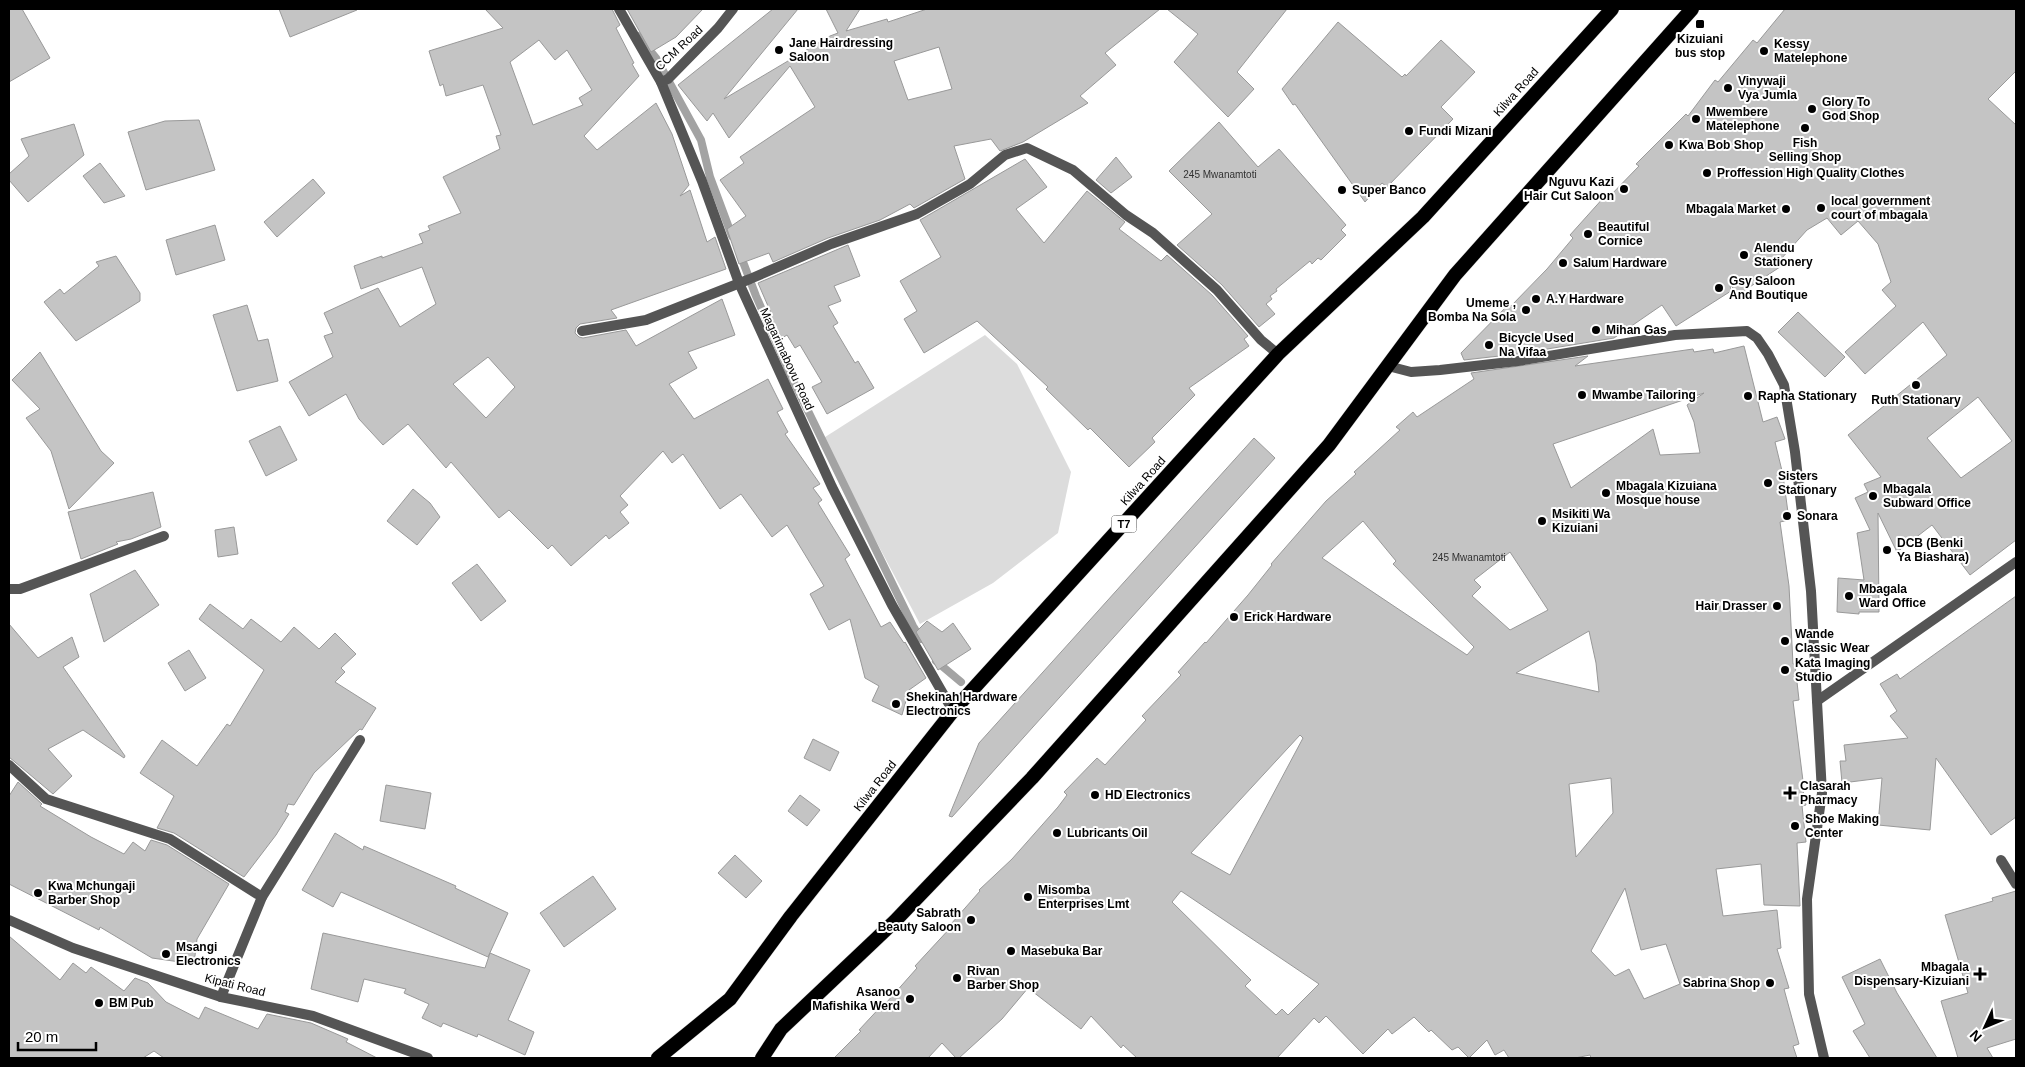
<svg xmlns="http://www.w3.org/2000/svg" width="2025" height="1067" viewBox="0 0 2025 1067" font-family="Helvetica,sans-serif">
<style>
.green{fill:#dcdcdc}
.lines{fill:none;stroke-linecap:round;stroke-linejoin:round}
.stream{stroke:#a3a3a3;stroke-width:8}
.building{fill:#c4c4c4;stroke:#999;fill-rule:evenodd}
.trunk-casing{stroke:#dbdbdb;stroke-width:15}
.minor{stroke:#555;stroke-width:10}
.trunk{stroke:#000;stroke-width:14}
.poi-dot{fill:#000;stroke:#fff;stroke-width:2}
.labels{text-anchor:middle;dominant-baseline:central;stroke-width:4;stroke-linejoin:round;paint-order:stroke}
.number-label{font-size:10px;fill:#313131}
.shield{fill:#fff;stroke:#4c4c4c;stroke-width:1}
.shield-label{font-size:11px;font-weight:bold;fill:#000}
.poi-label{font-size:12px;font-weight:bold;fill:#000;stroke:#fff;text-anchor:start}
.street-label{font-size:12px;fill:#000;stroke:#fff}
</style>
<rect width="100%" height="100%" fill="#fff"/>
<polygon class="green" points="985,335 1017,364 1071,472 1058,533 993,583 920,624 822,439"/>
<g class="lines">
<g class="stream">
<polyline points="638,36 656,58 701,140 710,177 732,236"/>
<polyline points="740,254 756,296 790,374 913,626 921,639"/>
<polyline points="936,661 961,682"/>
</g>
</g>
<g class="building">
<polygon points="9,9 22,9 50,58 9,82"/>
<polygon points="279,9 357,9 357,10 290,37"/>
<path d="M 485,9 L 612,9 L 620,25 L 616,28 L 634,63 L 632,64 L 639,76 L 584,136 L 597,150 L 656,103 L 672,134 L 689,185 L 680,196 L 690,190 L 707,242 L 715,237 L 726,269 L 611,310 L 617,318 L 580,324 L 576,328 L 575,333 L 579,337 L 583,338 L 626,330 L 636,346 L 722,299 L 735,335 L 688,352 L 697,368 L 669,384 L 694,419 L 768,379 L 783,409 L 777,412 L 788,432 L 785,434 L 820,484 L 813,488 L 822,500 L 818,503 L 850,555 L 845,559 L 881,627 L 890,622 L 904,643 L 905,642 L 926,678 L 909,690 L 902,715 L 872,701 L 879,686 L 865,678 L 850,619 L 829,630 L 810,594 L 824,586 L 787,525 L 772,537 L 741,494 L 720,509 L 683,454 L 672,463 L 663,451 L 620,496 L 628,505 L 620,512 L 629,523 L 609,539 L 606,535 L 571,566 L 552,545 L 548,549 L 509,510 L 499,518 L 451,462 L 446,468 L 408,424 L 383,445 L 359,419 L 346,394 L 309,416 L 289,382 L 333,357 L 324,336 L 333,333 L 324,313 L 378,288 L 400,327 L 436,304 L 422,267 L 361,289 L 354,266 L 382,256 L 382,258 L 423,243 L 419,234 L 430,230 L 428,226 L 461,213 L 443,177 L 500,149 L 496,136 L 501,135 L 483,85 L 446,96 L 443,84 L 440,86 L 429,51 L 503,28 ZM 539,40 L 555,60 L 567,50 L 592,90 L 579,98 L 583,105 L 533,125 L 510,62 ZM 488,357 L 515,387 L 486,418 L 453,384 Z"/>
<polygon points="627,9 703,9 676,37 651,52"/>
<path d="M 773,9 L 798,9 L 724,99 L 830,36 L 838,33 L 826,9 L 860,9 L 846,31 L 887,19 L 888,22 L 927,9 L 1160,9 L 1105,53 L 1116,65 L 1080,96 L 1088,103 L 1023,142 L 1000,151 L 991,139 L 954,146 L 965,179 L 914,208 L 910,204 L 880,220 L 828,238 L 773,262 L 769,253 L 739,264 L 727,229 L 746,216 L 720,180 L 744,163 L 740,157 L 815,107 L 790,66 L 729,138 L 713,113 L 707,121 L 678,85 ZM 939,47 L 952,89 L 908,100 L 894,61 Z"/>
<polygon points="1167,9 1287,9 1237,72 1254,89 1228,117 1174,62 1198,34"/>
<path d="M 1785,9 L 2016,9 L 2016,71 L 1988,99 L 2016,125 L 2016,540 L 1970,575 L 1932,525 L 1897,552 L 1878,513 L 1879,612 L 1859,612 L 1859,614 L 1837,612 L 1838,578 L 1864,580 L 1857,533 L 1870,530 L 1855,498 L 1868,492 L 1864,484 L 1881,477 L 1848,435 L 1947,355 L 1923,322 L 1865,374 L 1845,352 L 1896,306 L 1882,290 L 1891,282 L 1878,244 L 1858,221 L 1841,235 L 1827,218 L 1807,230 L 1781,259 L 1786,263 L 1739,294 L 1730,285 L 1731,291 L 1676,326 L 1662,305 L 1614,338 L 1517,354 L 1464,360 L 1461,353 L 1509,304 L 1511,306 L 1547,269 L 1573,238 L 1570,235 L 1605,196 L 1607,199 L 1639,166 L 1636,164 L 1686,114 L 1688,116 L 1715,80 L 1718,82 L 1753,40 L 1757,43 ZM 1978,397 L 2012,441 L 1961,478 L 1927,438 Z"/>
<polygon points="1338,22 1402,77 1405,74 1406,76 1441,40 1475,72 1441,107 1453,119 1387,187 1382,183 1365,202 1295,104 1293,105 1282,89"/>
<polygon points="199,120 215,170 146,190 128,132 165,121"/>
<polygon points="1219,122 1258,167 1279,149 1346,225 1341,230 1346,235 1321,260 1318,258 1312,264 1310,261 1276,289 1277,291 1270,296 1272,299 1266,304 1275,314 1259,327 1222,285 1177,245 1212,214 1169,171"/>
<polygon points="74,124 84,155 28,202 9,180 9,174 29,156 21,139"/>
<polygon points="1116,157 1132,177 1111,193 1096,180"/>
<polygon points="1025,159 1047,187 1016,209 1044,243 1087,191 1125,222 1119,229 1161,261 1167,255 1212,295 1248,336 1244,339 1249,346 1189,388 1195,395 1152,438 1155,442 1129,467 1090,428 1088,430 1046,389 1048,387 977,321 924,353 904,319 917,311 900,281 941,257 920,220"/>
<polygon points="100,163 125,196 104,203 83,176"/>
<polygon points="313,179 325,193 277,237 264,222"/>
<polygon points="215,225 225,260 176,275 166,240"/>
<polygon points="848,245 860,276 834,286 841,301 828,306 838,323 833,326 855,363 858,361 874,388 827,414 812,387 822,382 800,345 795,348 787,335 782,338 768,314 771,313 758,283"/>
<polygon points="116,256 140,293 140,301 76,341 44,302 60,289 64,294 99,266 96,262"/>
<polygon points="247,305 258,341 268,339 278,381 237,391 213,315"/>
<polygon points="1798,312 1845,357 1825,377 1778,332"/>
<path d="M 1744,346 L 1763,422 L 1777,417 L 1785,439 L 1775,442 L 1783,475 L 1789,520 L 1780,522 L 1789,586 L 1793,664 L 1795,664 L 1799,700 L 1793,701 L 1803,781 L 1801,781 L 1806,805 L 1802,806 L 1806,842 L 1797,843 L 1800,906 L 1764,905 L 1761,864 L 1716,869 L 1723,916 L 1777,910 L 1781,948 L 1777,949 L 1789,988 L 1784,989 L 1799,1044 L 1793,1046 L 1797,1058 L 1591,1058 L 1590,1055 L 1575,1058 L 1509,1058 L 1504,1050 L 1495,1055 L 1487,1040 L 1469,1058 L 1458,1047 L 1452,1050 L 1431,1030 L 1429,1032 L 1414,1017 L 1392,1034 L 1388,1029 L 1363,1054 L 1326,1016 L 1319,1023 L 1314,1018 L 1277,1058 L 1137,1058 L 1123,1045 L 1121,1048 L 1091,1016 L 1081,1029 L 1028,988 L 1002,1019 L 959,1058 L 956,1058 L 942,1043 L 928,1058 L 834,1058 L 861,1031 L 859,1030 L 885,1002 L 886,1003 L 917,968 L 915,966 L 952,926 L 951,924 L 980,891 L 979,890 L 1012,859 L 1058,807 L 1067,795 L 1064,792 L 1097,758 L 1105,765 L 1146,720 L 1142,716 L 1181,675 L 1178,672 L 1205,642 L 1206,643 L 1248,595 L 1272,565 L 1271,564 L 1326,501 L 1356,474 L 1354,472 L 1400,430 L 1396,427 L 1413,412 L 1417,417 L 1474,379 L 1471,373 L 1588,356 L 1575,366 L 1693,349 L 1694,352 L 1713,349 L 1714,353 ZM 1704,393 L 1687,405 L 1694,422 L 1700,453 L 1660,455 L 1653,429 L 1571,488 L 1553,444 ZM 1363,521 L 1396,561 L 1393,564 L 1474,647 L 1467,655 L 1322,558 ZM 1510,552 L 1548,610 L 1510,630 L 1472,596 L 1481,587 L 1474,580 ZM 1589,631 L 1596,663 L 1599,692 L 1516,673 ZM 1300,735 L 1303,738 L 1230,875 L 1191,853 ZM 1611,778 L 1613,813 L 1576,857 L 1569,784 ZM 1625,888 L 1641,950 L 1666,944 L 1680,984 L 1644,999 L 1629,969 L 1615,976 L 1591,951 ZM 1181,891 L 1279,957 L 1319,984 L 1288,1015 L 1282,1009 L 1276,1015 L 1245,986 L 1251,980 L 1172,902 Z"/>
<polygon points="40,352 101,451 114,463 69,509 51,451 26,418 40,409 12,380"/>
<polygon points="280,426 297,460 266,476 249,441"/>
<polygon points="1254,438 1275,458 952,817 949,816 979,743"/>
<polygon points="413,489 430,503 440,517 417,545 387,521"/>
<polygon points="153,492 161,527 131,539 116,542 118,544 81,559 68,512"/>
<polygon points="234,527 238,554 218,557 215,530"/>
<polygon points="477,564 506,601 481,621 452,583"/>
<polygon points="135,570 159,605 104,642 90,594"/>
<polygon points="2016,596 2016,817 1991,835 1936,758 1930,830 1878,825 1882,778 1842,783 1840,761 1846,761 1844,745 1908,738 1890,716 1897,711 1880,684 1897,674 1900,679"/>
<polygon points="210,604 243,629 251,619 281,642 294,627 319,649 335,633 356,654 341,668 345,672 335,682 376,708 362,730 360,729 314,773 294,805 288,804 285,812 289,814 276,835 244,877 174,833 157,828 174,796 140,773 162,740 197,766 227,724 230,726 264,670 199,619"/>
<polygon points="927,621 942,632 953,623 971,649 938,670 916,632"/>
<polygon points="9,624 38,658 72,637 79,657 63,667 125,756 124,758 83,730 48,749 72,776 53,794 9,757"/>
<polygon points="189,650 206,678 185,691 168,663"/>
<polygon points="813,739 839,752 830,771 804,758"/>
<polygon points="18,782 42,804 40,806 91,837 124,854 133,842 145,851 151,840 167,845 229,884 197,939 194,964 152,958 100,927 99,930 9,884 9,796"/>
<polygon points="386,785 431,793 425,829 380,821"/>
<polygon points="800,795 820,810 807,826 788,811"/>
<polygon points="335,833 363,850 364,846 456,886 455,888 508,913 488,957 341,892 333,907 302,890"/>
<polygon points="735,855 762,881 746,898 718,873"/>
<polygon points="593,876 616,909 564,947 540,913"/>
<polygon points="2016,891 2016,1039 1987,1048 1993,1058 1958,1058 1941,1001 1968,993 1945,915 1993,901 1992,898"/>
<polygon points="323,933 485,968 490,953 530,970 508,1020 534,1032 525,1055 478,1034 477,1037 443,1023 441,1027 422,1018 429,1004 404,993 406,989 364,979 358,1002 311,989"/>
<polygon points="9,936 60,980 73,963 86,973 91,967 124,991 135,978 148,983 166,1002 199,1019 205,1007 258,1029 267,1014 311,1023 348,1039 346,1042 377,1058 164,1058 154,1051 143,1058 9,1058"/>
<polygon points="1880,959 1897,993 1937,1058 1870,1058 1853,1031 1865,1024 1842,977"/>
</g>
<g class="lines">
<defs>
<g id="trunk">
<polyline points="658,1058 730,999 791,916 953,711 1278,354 1423,217 1612,9"/>
<polyline points="762,1058 781,1029 895,921 1032,778 1329,445 1455,275 1692,9"/>
</g>
</defs>
<use href="#trunk" class="trunk-casing"/>
<g class="minor">
<polyline points="619,9 661,82 702,181 739,283 832,487 892,605 953,711"/>
<polyline points="661,82 668,79 718,28 733,9"/>
<polyline points="582,331 646,320 750,279 831,244 917,214 970,184 1005,155 1027,148 1073,170 1126,215 1153,233 1217,290 1261,340 1278,354"/>
<polyline points="1388,366 1411,372 1440,370 1518,361 1675,335 1747,331 1757,338 1768,354 1784,385 1795,452 1811,591 1822,793 1807,899 1809,994 1824,1058"/>
<polyline points="9,589 20,589 164,536"/>
<polyline points="1817,701 2016,562"/>
<polyline points="9,765 46,799 170,839 262,897"/>
<polyline points="2001,860 2016,884"/>
<polyline points="9,920 73,948 221,997 313,1016 428,1058"/>
<polyline points="221,997 262,897 360,740"/>
</g>
<use href="#trunk" class="trunk"/>
</g>
<g class="poi-dot">
<rect x="1695" y="19" width="10" height="10" rx="2.5"/>
<circle cx="779" cy="50" r="5"/>
<circle cx="1764" cy="51" r="5"/>
<circle cx="1728" cy="88" r="5"/>
<circle cx="1812" cy="109" r="5"/>
<circle cx="1696" cy="119" r="5"/>
<circle cx="1805" cy="128" r="5"/>
<circle cx="1409" cy="131" r="5"/>
<circle cx="1669" cy="145" r="5"/>
<circle cx="1707" cy="173" r="5"/>
<circle cx="1624" cy="189" r="5"/>
<circle cx="1342" cy="190" r="5"/>
<circle cx="1821" cy="208" r="5"/>
<circle cx="1786" cy="209" r="5"/>
<circle cx="1588" cy="234" r="5"/>
<circle cx="1744" cy="255" r="5"/>
<circle cx="1563" cy="263" r="5"/>
<circle cx="1719" cy="288" r="5"/>
<circle cx="1536" cy="299" r="5"/>
<circle cx="1526" cy="310" r="5"/>
<circle cx="1596" cy="330" r="5"/>
<circle cx="1489" cy="345" r="5"/>
<circle cx="1916" cy="385" r="5"/>
<circle cx="1582" cy="395" r="5"/>
<circle cx="1748" cy="396" r="5"/>
<circle cx="1768" cy="483" r="5"/>
<circle cx="1606" cy="493" r="5"/>
<circle cx="1873" cy="496" r="5"/>
<circle cx="1787" cy="516" r="5"/>
<circle cx="1542" cy="521" r="5"/>
<circle cx="1887" cy="550" r="5"/>
<circle cx="1849" cy="596" r="5"/>
<circle cx="1777" cy="606" r="5"/>
<circle cx="1234" cy="617" r="5"/>
<circle cx="1785" cy="641" r="5"/>
<circle cx="1785" cy="670" r="5"/>
<circle cx="896" cy="704" r="5"/>
<path d="M1787.5 785.5h5v5h5v5h-5v5h-5v-5h-5v-5h5z"/>
<circle cx="1095" cy="795" r="5"/>
<circle cx="1795" cy="826" r="5"/>
<circle cx="1057" cy="833" r="5"/>
<circle cx="38" cy="893" r="5"/>
<circle cx="1028" cy="897" r="5"/>
<circle cx="971" cy="920" r="5"/>
<circle cx="1011" cy="951" r="5"/>
<circle cx="166" cy="954" r="5"/>
<path d="M1977.5 966.5h5v5h5v5h-5v5h-5v-5h-5v-5h5z"/>
<circle cx="957" cy="978" r="5"/>
<circle cx="1770" cy="983" r="5"/>
<circle cx="910" cy="999" r="5"/>
<circle cx="99" cy="1003" r="5"/>
</g>
<g class="labels">
<g class="number-label">
<text x="1220" y="174">245 Mwanamtoti</text>
<text x="1469" y="557">245 Mwanamtoti</text>
</g>
<rect class="shield" x="1111.5" y="515.5" width="25" height="17" rx="4"/>
<g class="shield-label">
<text x="1124" y="524">T7</text>
</g>
<g class="poi-label">
<text x="1700" y="39" text-anchor="middle">Kizuiani<tspan x="1700" dy="14">bus stop</tspan></text>
<text x="789" y="43">Jane Hairdressing<tspan x="789" dy="14">Saloon</tspan></text>
<text x="1774" y="44">Kessy<tspan x="1774" dy="14">Matelephone</tspan></text>
<text x="1738" y="81">Vinywaji<tspan x="1738" dy="14">Vya Jumla</tspan></text>
<text x="1822" y="102">Glory To<tspan x="1822" dy="14">God Shop</tspan></text>
<text x="1706" y="112">Mwembere<tspan x="1706" dy="14">Matelephone</tspan></text>
<text x="1419" y="131">Fundi Mizani</text>
<text x="1805" y="143" text-anchor="middle">Fish<tspan x="1805" dy="14">Selling Shop</tspan></text>
<text x="1679" y="145">Kwa Bob Shop</text>
<text x="1717" y="173">Proffession High Quality Clothes</text>
<text x="1614" y="182" text-anchor="end">Nguvu Kazi<tspan x="1614" dy="14">Hair Cut Saloon</tspan></text>
<text x="1352" y="190">Super Banco</text>
<text x="1831" y="201">local government<tspan x="1831" dy="14">court of mbagala</tspan></text>
<text x="1776" y="209" text-anchor="end">Mbagala Market</text>
<text x="1598" y="227">Beautiful<tspan x="1598" dy="14">Cornice</tspan></text>
<text x="1754" y="248">Alendu<tspan x="1754" dy="14">Stationery</tspan></text>
<text x="1573" y="263">Salum Hardware</text>
<text x="1729" y="281">Gsy Saloon<tspan x="1729" dy="14">And Boutique</tspan></text>
<text x="1546" y="299">A.Y Hardware</text>
<text x="1516" y="303" text-anchor="end">Umeme ,<tspan x="1516" dy="14">Bomba Na Sola</tspan></text>
<text x="1606" y="330">Mihan Gas</text>
<text x="1499" y="338">Bicycle Used<tspan x="1499" dy="14">Na Vifaa</tspan></text>
<text x="1592" y="395">Mwambe Tailoring</text>
<text x="1758" y="396">Rapha Stationary</text>
<text x="1916" y="400" text-anchor="middle">Ruth Stationary</text>
<text x="1778" y="476">Sisters<tspan x="1778" dy="14">Stationary</tspan></text>
<text x="1616" y="486">Mbagala Kizuiana<tspan x="1616" dy="14">Mosque house</tspan></text>
<text x="1883" y="489">Mbagala<tspan x="1883" dy="14">Subward Office</tspan></text>
<text x="1552" y="514">Msikiti Wa<tspan x="1552" dy="14">Kizuiani</tspan></text>
<text x="1797" y="516">Sonara</text>
<text x="1897" y="543">DCB (Benki<tspan x="1897" dy="14">Ya Biashara)</tspan></text>
<text x="1859" y="589">Mbagala<tspan x="1859" dy="14">Ward Office</tspan></text>
<text x="1767" y="606" text-anchor="end">Hair Drasser</text>
<text x="1244" y="617">Erick Hardware</text>
<text x="1795" y="634">Wande<tspan x="1795" dy="14">Classic Wear</tspan></text>
<text x="1795" y="663">Kata Imaging<tspan x="1795" dy="14">Studio</tspan></text>
<text x="906" y="697">Shekinah Hardware<tspan x="906" dy="14">Electronics</tspan></text>
<text x="1800" y="786">Clasarah<tspan x="1800" dy="14">Pharmacy</tspan></text>
<text x="1105" y="795">HD Electronics</text>
<text x="1805" y="819">Shoe Making<tspan x="1805" dy="14">Center</tspan></text>
<text x="1067" y="833">Lubricants Oil</text>
<text x="48" y="886">Kwa Mchungaji<tspan x="48" dy="14">Barber Shop</tspan></text>
<text x="1038" y="890">Misomba<tspan x="1038" dy="14">Enterprises Lmt</tspan></text>
<text x="961" y="913" text-anchor="end">Sabrath<tspan x="961" dy="14">Beauty Saloon</tspan></text>
<text x="176" y="947">Msangi<tspan x="176" dy="14">Electronics</tspan></text>
<text x="1021" y="951">Masebuka Bar</text>
<text x="1969" y="967" text-anchor="end">Mbagala<tspan x="1969" dy="14">Dispensary-Kizuiani</tspan></text>
<text x="967" y="971">Rivan<tspan x="967" dy="14">Barber Shop</tspan></text>
<text x="1760" y="983" text-anchor="end">Sabrina Shop</text>
<text x="900" y="992" text-anchor="end">Asanoo<tspan x="900" dy="14">Mafishika Werd</tspan></text>
<text x="109" y="1003">BM Pub</text>
</g>
<g class="street-label">
<text transform="translate(679 48) rotate(-43)">CCM Road</text>
<text transform="translate(1516 92) rotate(-48)">Kilwa Road</text>
<text transform="translate(787 359) rotate(65)">Magarimabovu Road</text>
<text transform="translate(1143 481) rotate(-48)">Kilwa Road</text>
<text transform="translate(875 786) rotate(-52)">Kilwa Road</text>
<text transform="translate(235 985) rotate(14)">Kipati Road</text>
</g>
</g>
<rect width="2025" height="1067" fill="none" stroke="#000000" stroke-width="20"/>
<g transform="translate(1985 1027) rotate(226)" stroke="#ffffff" stroke-width="4" paint-order="stroke">
<path d="M0-4L9 19L0 12L-9 19Z" fill="#000000"/>
<text y="-8" font-size="14" font-weight="bold" text-anchor="middle" fill="#000000">N</text>
</g>
<path d="M18 1042v8h78v-8" fill="none" stroke="#000000" stroke-width="2.5"/>
<text x="25" y="1042" font-size="15" fill="#000000" stroke="#ffffff" stroke-width="4" paint-order="stroke">20 m</text>
</svg>
